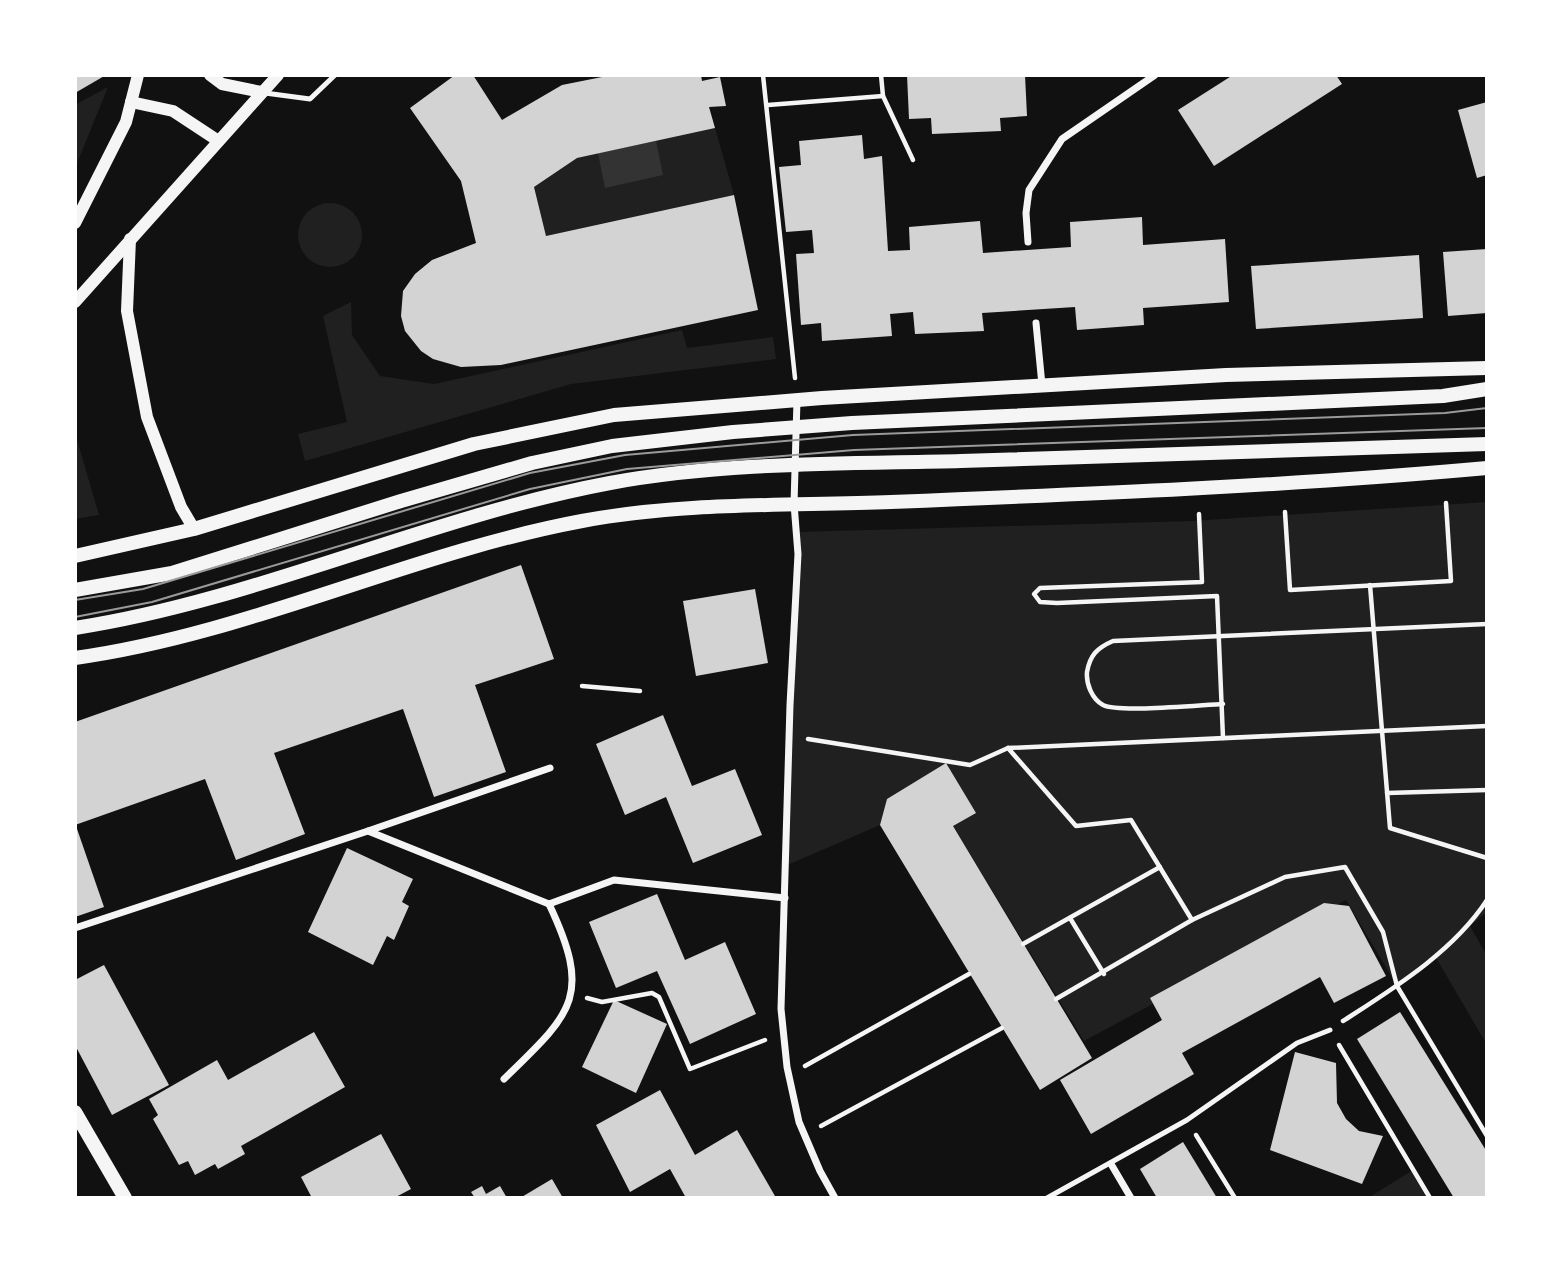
<svg xmlns="http://www.w3.org/2000/svg" width="1562" height="1273" viewBox="0 0 1562 1273" font-family="'Sofia Sans Condensed',sans-serif">
<style>
.green{fill:#202020}
.water{fill:#333}
.building{fill:#d3d3d3}
.lines{fill:none;stroke-linecap:round;stroke-linejoin:round}
.path{stroke:#f5f5f5;stroke-width:4.5}
.service{stroke:#f5f5f5;stroke-width:5}
.minor{stroke:#f5f5f5;stroke-width:7}
.tertiary{stroke:#f5f5f5;stroke-width:12}
.secondary{stroke:#f5f5f5;stroke-width:14}
.tram{stroke:#9a9a9a;stroke-width:2}
</style>
<rect width="100%" height="100%" fill="#111"/>
<g class="green">
<polygon points="108,87 75,168 75,105"/>
<polygon points="715,128 734,195 546,236 534,187 577,158"/>
<circle cx="330" cy="235" r="32"/>
<polygon points="351,302 352,335 380,376 434,384 682,330 687,348 773,337 776,359 571,384 305,461 298,434 347,422 323,316"/>
<polygon points="75,433 99,515 75,519"/>
<polygon points="1487,502 1487,912 1470,926 1487,956 1487,1045 1435,956 1397,986 1346,900 1084,1041 953,826 946,764 887,799 880,825 785,866 798,532 1192,521"/>
<polygon points="1413,1170 1430,1198 1368,1198"/>
</g>
<polygon class="water" points="656,141 663,175 605,188 598,153"/>
<g class="building">
<polygon points="75,75 106,75 75,93"/>
<polygon points="455,75 473,75 502,120 562,85 612,75 701,75 702,81 720,77 726,106 709,107 715,128 577,158 534,187 546,236 734,195 758,310 501,365 461,367 433,359 421,351 405,331 401,316 403,291 415,274 432,260 476,243 461,181 410,108"/>
<polygon points="907,75 1025,75 1027,116 1000,118 1001,131 932,134 931,118 909,119"/>
<polygon points="1233,75 1336,75 1342,84 1214,166 1178,110"/>
<polygon points="1487,102 1487,175 1477,178 1458,110"/>
<polygon points="862,135 864,159 882,156 888,251 910,250 909,227 980,221 983,253 1071,247 1070,222 1142,217 1143,245 1225,239 1229,302 1143,308 1144,325 1077,330 1075,307 982,313 984,331 915,334 913,312 890,314 892,336 822,341 821,323 801,325 796,254 814,253 812,230 786,232 779,167 801,165 799,141"/>
<polygon points="1487,249 1487,313 1448,316 1443,252"/>
<polygon points="1419,255 1423,318 1256,329 1251,266"/>
<polygon points="521,565 554,659 475,685 506,772 434,797 403,709 274,753 305,834 236,860 205,779 75,825 75,722"/>
<polygon points="755,589 768,663 696,676 683,601"/>
<polygon points="663,715 692,786 735,769 762,835 693,863 666,797 625,815 596,744"/>
<polygon points="946,763 976,813 953,826 1092,1058 1040,1090 880,825 887,799"/>
<polygon points="76,826 104,907 75,917 75,827"/>
<polygon points="347,848 413,879 402,902 409,906 394,940 387,936 373,965 308,932"/>
<polygon points="657,894 685,960 725,942 756,1014 690,1044 657,971 616,988 589,922"/>
<polygon points="1324,903 1349,906 1386,976 1334,1003 1320,977 1182,1053 1194,1074 1091,1134 1060,1080 1162,1020 1150,998"/>
<polygon points="104,965 169,1085 112,1115 75,1045 75,980"/>
<polygon points="614,1000 667,1024 636,1093 582,1067"/>
<polygon points="1400,1012 1487,1152 1487,1198 1454,1198 1357,1039"/>
<polygon points="314,1032 345,1087 241,1146 245,1154 218,1169 215,1164 195,1175 188,1161 179,1165 153,1119 158,1115 149,1099 217,1060 228,1080"/>
<polygon points="1295,1052 1336,1063 1337,1103 1346,1119 1359,1131 1383,1136 1362,1184 1270,1150"/>
<polygon points="660,1090 695,1155 737,1130 775,1196 686,1198 670,1169 630,1192 596,1125"/>
<polygon points="381,1134 411,1189 394,1198 312,1198 301,1177"/>
<polygon points="1183,1142 1217,1198 1157,1198 1140,1169"/>
<polygon points="552,1179 563,1198 520,1198"/>
<polygon points="482,1186 486,1194 500,1186 507,1198 475,1198 471,1192"/>
</g>
<g class="lines">
<g class="path">
<polyline points="763,75 795,378"/>
<polyline points="881,75 883,96 913,160"/>
<polyline points="768,105 883,96"/>
<polyline points="1285,512 1290,590 1451,581 1446,503"/>
<polyline points="1199,514 1202,582 1040,588 1034,594 1040,602 1057,603 1217,596 1223,738"/>
<polyline points="1370,585 1390,828 1487,858"/>
<polyline points="582,686 640,691"/>
<path d="M 1223,704 C 1200,705 1119,713 1103,705 C 1092,699 1086,684 1087,672 C 1090,655 1097,648 1113,641 L 1487,624"/>
<polyline points="808,739 970,765 1008,748 1487,726"/>
<polyline points="1008,748 1076,826 1131,820 1192,920 1285,877 1345,867 1383,932 1397,986 1487,1136"/>
<polyline points="1387,793 1487,790"/>
<polyline points="1070,918 1104,974"/>
<polyline points="1023,944 1160,867"/>
<polyline points="587,998 602,1002 652,993 659,997 690,1069 765,1040"/>
<polyline points="1056,999 1192,920"/>
<path d="M 1343,1021 C 1394,988 1453,952 1487,900"/>
<polyline points="1339,1045 1430,1198"/>
<polyline points="805,1066 969,974"/>
<polyline points="821,1126 1002,1028"/>
<polyline points="1196,1135 1235,1198"/>
</g>
<g class="service">
<polyline points="265,93 310,99 335,75"/>
<polyline points="1047,1198 1187,1120 1297,1043 1330,1030"/>
</g>
<g class="minor">
<polyline points="1028,242 1026,213 1029,190 1062,139 1155,75"/>
<polyline points="1036,323 1042,385"/>
<polyline points="797,400 794,504 798,554 790,705 781,1009 787,1067 799,1122 820,1171 835,1198"/>
<polyline points="368,831 550,768"/>
<polyline points="75,928 368,831 549,904 614,880 785,898"/>
<path d="M 504,1079 C 572,1013 593,997 549,904"/>
<polyline points="1111,1164 1131,1198"/>
</g>
<g class="tertiary">
<polyline points="210,75 222,84 261,92"/>
<polyline points="131,102 173,111 217,140"/>
<polyline points="75,223 126,122 138,75"/>
<polyline points="130,239 127,311 147,417 181,507 194,529"/>
<polyline points="75,302 278,75"/>
</g>
<g class="secondary">
<polyline points="75,556 194,529 474,444 614,415 822,398 1226,375 1487,368"/>
<polyline points="75,590 172,573 401,501 532,463 612,446 733,432 852,423 1443,396 1487,389"/>
<path d="M 75,628 C 257,600 428,517 610,483 C 725,462 845,464 961,461 C 1137,455 1312,448 1487,444"/>
<path d="M 75,658 C 249,634 410,553 582,521 C 683,502 788,506 891,502 C 1090,494 1288,486 1487,468"/>
<polyline points="75,1112 125,1198"/>
</g>
<g class="tram">
<polyline points="75,600 143,589 530,473 625,455 853,435 1445,413 1487,408"/>
<polyline points="75,617 152,602 530,489 627,469 854,450 1487,428"/>
</g>
</g>
<rect width="1562" height="1273" fill="none" stroke="#ffffff" stroke-width="154"/>
</svg>
